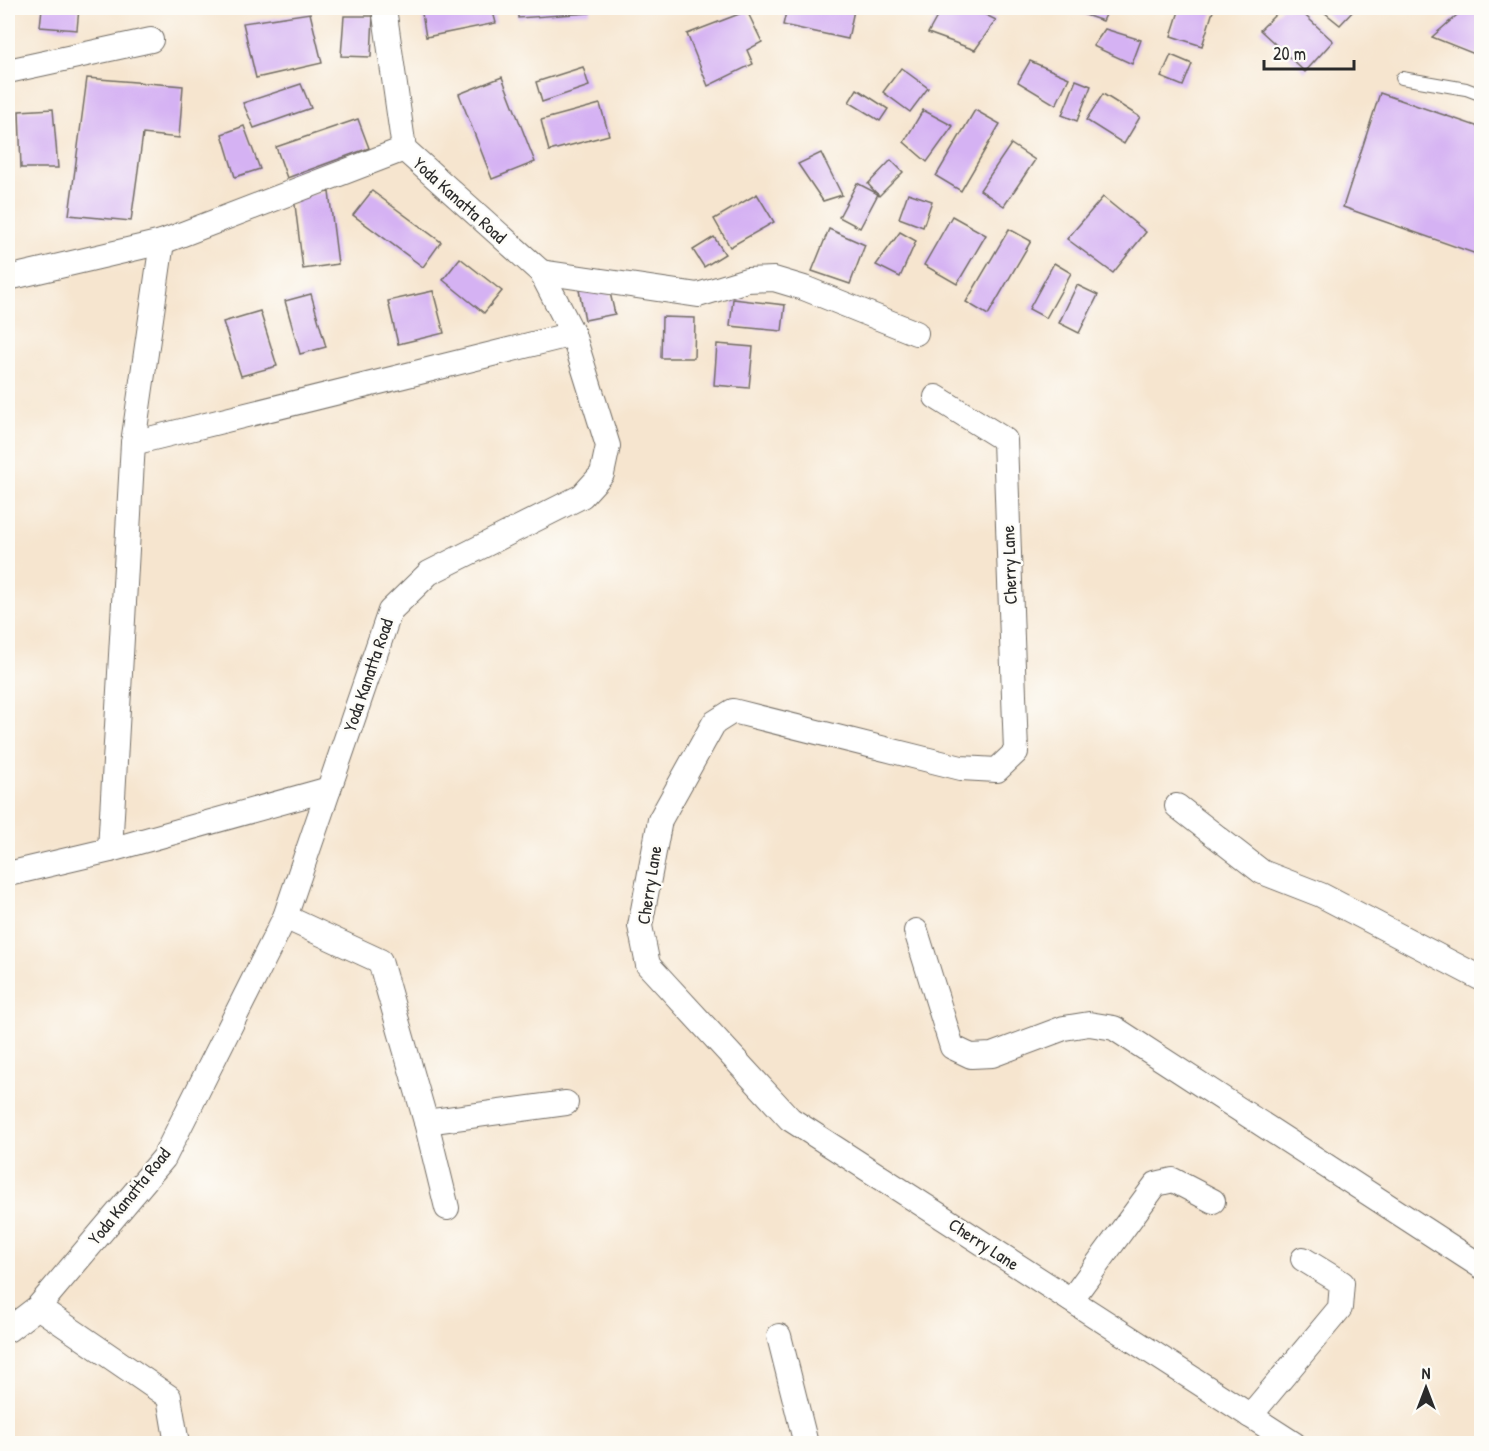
<svg xmlns="http://www.w3.org/2000/svg" width="1489" height="1451" viewBox="0 0 1489 1451" font-family="'Patrick Hand',sans-serif">
<style>
.building{fill:#d5b2f3}
.lines{fill:none;stroke-linecap:round;stroke-linejoin:round}
.service-casing{stroke:#726c64;stroke-width:14}
.minor-casing{stroke:#726c64;stroke-width:26}
.service{stroke:#fff;stroke-width:12}
.minor{stroke:#fff;stroke-width:24}
.labels{text-anchor:middle;dominant-baseline:central;stroke-width:5;stroke-linejoin:round;paint-order:stroke}
.street-label{font-size:18px;fill:#2b2b2b;stroke:#fdfcf7}
</style>
<rect width="100%" height="100%" fill="#fdfcf7"/>
<filter id="ink" filterUnits="userSpaceOnUse"><feTurbulence type="fractalNoise" baseFrequency=".0167" numOctaves="2"/><feDisplacementMap in="SourceGraphic" scale="12" xChannelSelector="R" yChannelSelector="G"/><feConvolveMatrix kernelMatrix="1 2 1 2 8 2 1 2 1" color-interpolation-filters="sRGB"/></filter>
<filter id="wash" filterUnits="userSpaceOnUse"><feTurbulence type="fractalNoise" baseFrequency=".008" numOctaves="4" result="noise"/><feDisplacementMap in="SourceGraphic" scale="24" xChannelSelector="R" yChannelSelector="G"/><feGaussianBlur stdDeviation="1.35" result="paint"/><feColorMatrix in="noise" values="0 0 0 0 0 0 0 0 0 0 0 0 0 0 0 0 0 1.4 0 .05"/><feComposite in="paint" operator="in"/></filter>
<g filter="url(#wash)">
<rect width="100%" height="100%" fill="#f6e5cf"/>
<g id="blocks">
<g class="building">
<polygon points="42,8 79,8 77,30 40,27"/>
<polygon points="421,8 492,8 496,23 426,37"/>
<polygon points="518,8 590,8 590,13 518,18"/>
<polygon points="787,8 843,8 854,10 848,39 783,25"/>
<polygon points="942,8 972,8 996,20 975,50 928,33"/>
<polygon points="1065,8 1109,8 1103,21"/>
<polygon points="1180,8 1214,8 1202,46 1171,36"/>
<polygon points="1282,8 1297,8 1333,41 1305,72 1260,30"/>
<polygon points="1319,8 1356,8 1340,25"/>
<polygon points="1465,8 1482,8 1482,57 1432,37"/>
<polygon points="747,11 762,42 747,50 753,64 708,86 687,34"/>
<polygon points="310,13 322,63 256,78 243,23"/>
<polygon points="344,16 373,16 371,57 341,56"/>
<polygon points="1105,29 1141,40 1132,64 1093,46"/>
<polygon points="1171,55 1192,64 1183,86 1161,77"/>
<polygon points="1030,61 1069,78 1056,105 1018,82"/>
<polygon points="583,67 589,86 542,102 536,82"/>
<polygon points="901,68 928,88 910,112 883,92"/>
<polygon points="502,77 535,162 492,179 459,94"/>
<polygon points="87,78 183,86 179,138 143,134 131,221 69,215"/>
<polygon points="1076,80 1091,86 1077,121 1062,115"/>
<polygon points="301,84 311,108 254,128 243,103"/>
<polygon points="857,89 888,109 880,121 849,102"/>
<polygon points="1380,93 1482,128 1482,256 1343,207"/>
<polygon points="1103,94 1140,117 1124,144 1086,120"/>
<polygon points="600,104 609,135 549,151 541,120"/>
<polygon points="53,109 58,168 21,168 19,111"/>
<polygon points="923,110 953,126 927,162 904,142"/>
<polygon points="975,110 1000,124 961,191 936,176"/>
<polygon points="358,119 369,148 287,178 276,147"/>
<polygon points="244,126 260,169 235,177 222,134"/>
<polygon points="1011,144 1035,160 1004,206 980,190"/>
<polygon points="821,153 842,195 823,201 798,164"/>
<polygon points="891,160 903,172 879,196 868,184"/>
<polygon points="857,183 878,194 860,228 839,217"/>
<polygon points="372,191 441,242 423,267 353,215"/>
<polygon points="329,192 338,264 303,269 294,197"/>
<polygon points="908,193 932,201 923,227 899,218"/>
<polygon points="757,194 774,222 730,247 714,219"/>
<polygon points="1103,197 1146,232 1113,273 1067,239"/>
<polygon points="952,216 986,235 957,284 924,265"/>
<polygon points="829,229 865,245 850,284 812,271"/>
<polygon points="1009,229 1031,241 988,315 966,302"/>
<polygon points="900,232 916,241 900,277 876,265"/>
<polygon points="714,237 725,254 704,267 693,250"/>
<polygon points="460,258 502,291 484,313 443,280"/>
<polygon points="1054,263 1071,273 1046,318 1029,309"/>
<polygon points="608,284 615,314 585,320 579,290"/>
<polygon points="1077,285 1098,295 1079,333 1059,323"/>
<polygon points="433,291 444,333 398,344 388,301"/>
<polygon points="311,294 326,347 300,354 285,301"/>
<polygon points="733,299 785,305 782,331 730,326"/>
<polygon points="260,311 277,366 241,376 223,322"/>
<polygon points="662,317 695,318 694,358 661,358"/>
<polygon points="717,344 753,347 749,388 714,385"/>
</g>
</g>
</g>
<g filter="url(#ink)">
<use href="#blocks" fill-opacity="0" stroke="#726c64" stroke-width="1.5"/>
<g class="lines">
<defs>
<polyline id="service" points="1402,78 1466,89 1482,95"/>
<g id="minor">
<polyline points="8,71 151,40"/>
<polyline points="541,272 698,295 747,280 774,279 804,288 916,333"/>
<polyline points="8,278 162,242 404,149"/>
<polyline points="936,397 1005,440 1016,752 997,770 961,768 733,711 714,723 660,820 640,926 648,965 790,1119 1294,1444"/>
<polyline points="133,443 573,334"/>
<polyline points="1177,806 1262,872 1321,895 1482,979"/>
<polyline points="110,850 133,443 162,242"/>
<polyline points="8,874 110,850 329,789"/>
<polyline points="285,917 380,961 426,1122 447,1208"/>
<polyline points="916,931 952,1047 971,1056 992,1055 1064,1028 1089,1024 1114,1028 1482,1267"/>
<polyline points="426,1122 566,1103"/>
<polyline points="1071,1300 1156,1184 1173,1180 1213,1201"/>
<polyline points="38,1307 169,1397 177,1444"/>
<polyline points="8,1330 38,1307 164,1158 285,917 390,611 429,573 582,496 602,474 608,446 573,334 541,272 404,149 384,8"/>
<polyline points="779,1336 806,1444"/>
<polyline points="1250,1416 1340,1308 1342,1283 1303,1259"/>
</g>
</defs>
<use href="#service" class="service-casing"/>
<use href="#minor" class="minor-casing"/>
<use href="#service" class="service"/>
<use href="#minor" class="minor"/>
</g>
</g>
<g class="labels">
<g class="street-label">
<text transform="translate(460 200) rotate(42)">Yoda Kanatta Road</text>
<text transform="translate(1009 565) rotate(-92)">Cherry Lane</text>
<text transform="translate(368 675) rotate(-71)">Yoda Kanatta Road</text>
<text transform="translate(649 885) rotate(-81)">Cherry Lane</text>
<text transform="translate(129 1196) rotate(-51)">Yoda Kanatta Road</text>
<text transform="translate(984 1244) rotate(33)">Cherry Lane</text>
</g>
</g>
<rect width="1489" height="1451" fill="none" stroke="#fdfcf7" stroke-width="30"/>
<g transform="translate(1426 1388)" stroke="#fdfcf7" stroke-width="4.5" paint-order="stroke">
<path d="M0-4.5L10 22L0 15L-10 22Z" fill="#2b2b2b"/>
<text y="-9" font-size="16" font-weight="bold" text-anchor="middle" fill="#2b2b2b">N</text>
</g>
<path d="M1264 60v9h90v-9" fill="none" stroke="#2b2b2b" stroke-width="3"/>
<text x="1273" y="60" font-size="18" fill="#2b2b2b" stroke="#fdfcf7" stroke-width="4.5" paint-order="stroke">20 m</text>
</svg>
